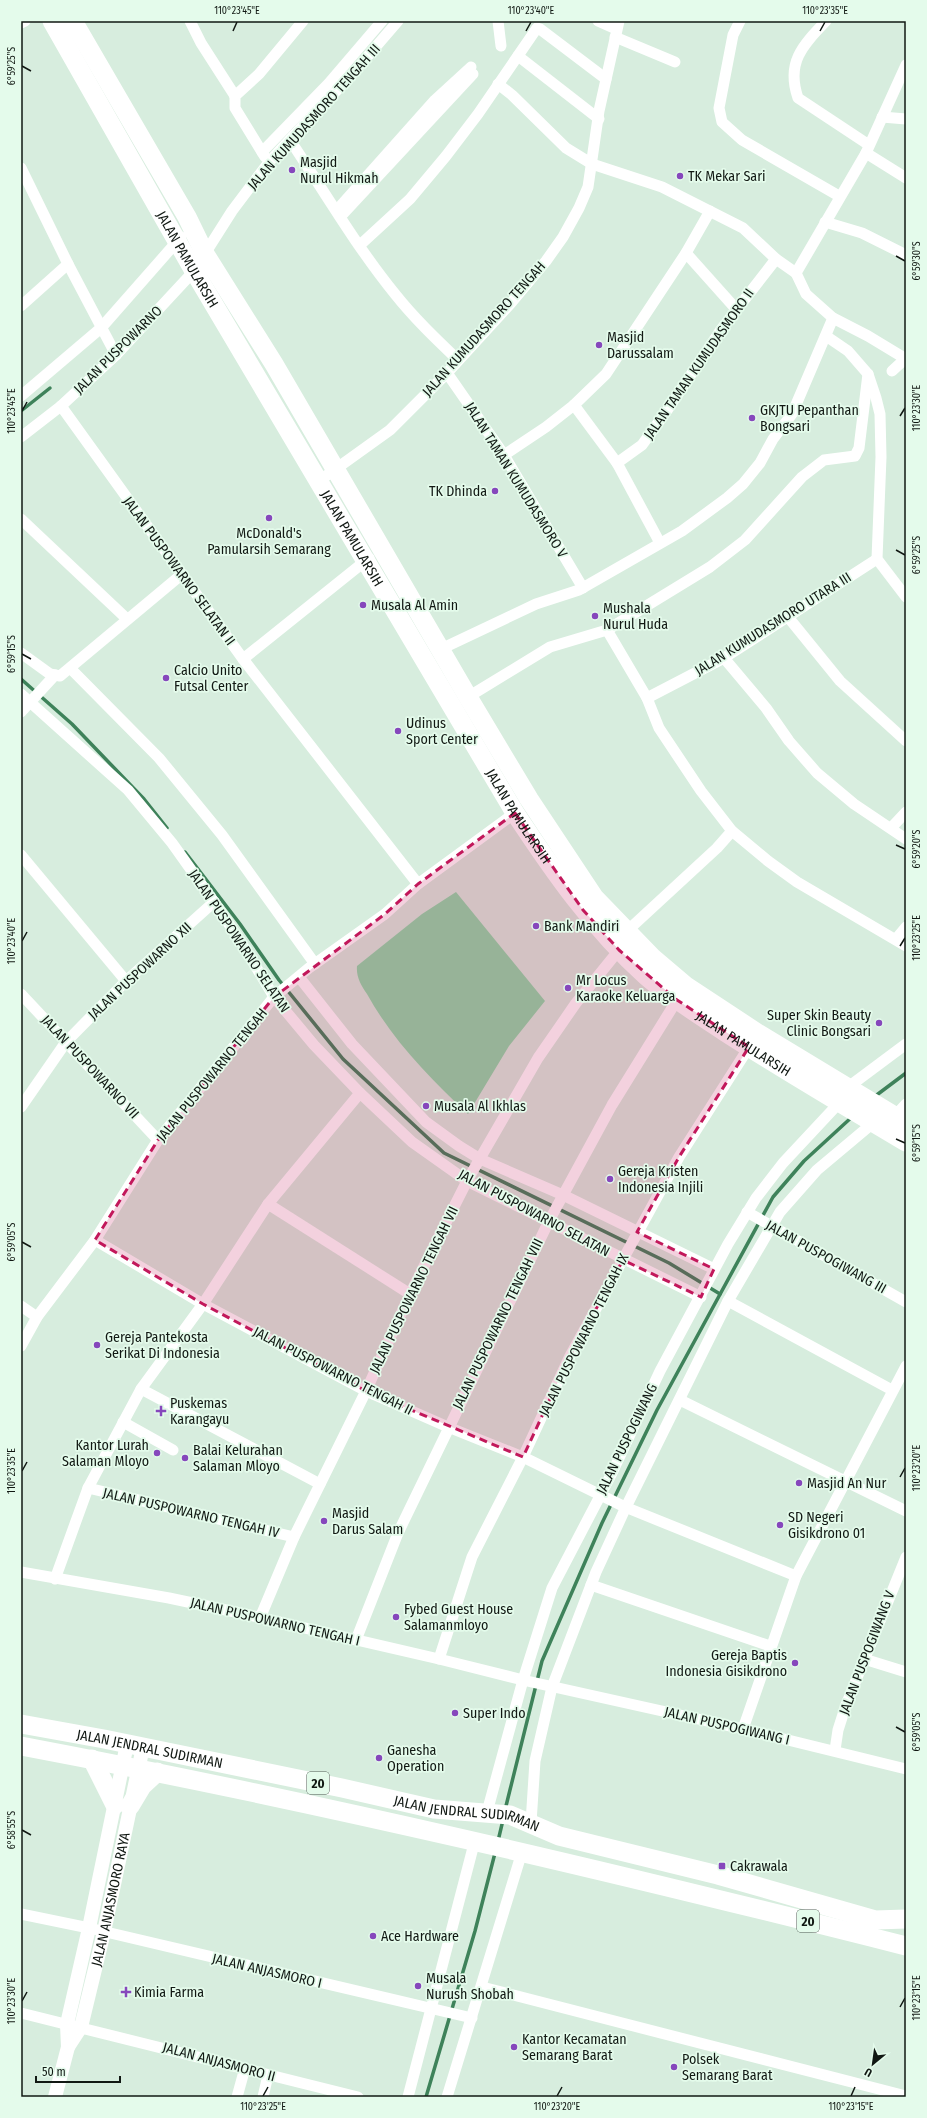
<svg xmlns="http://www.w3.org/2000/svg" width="927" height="2118" viewBox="0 0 927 2118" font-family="'Fira Sans Condensed',sans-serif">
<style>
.green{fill:#8ddaa8}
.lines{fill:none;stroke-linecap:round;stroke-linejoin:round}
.stream{stroke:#3e825a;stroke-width:3.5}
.minor{stroke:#fff;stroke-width:11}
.tertiary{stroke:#fff;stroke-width:14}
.trunk{stroke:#fff;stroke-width:19}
.marked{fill:#c2185b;fill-opacity:0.2;stroke:#c2185b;stroke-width:3;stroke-dasharray:8 5;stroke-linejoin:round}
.ticks{fill:none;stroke:#111813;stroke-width:1.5}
.poi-dot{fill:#8647bc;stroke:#e4fbeb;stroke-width:1.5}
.labels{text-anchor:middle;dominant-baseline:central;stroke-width:3.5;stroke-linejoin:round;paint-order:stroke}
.shield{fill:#e4fbeb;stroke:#505c54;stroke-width:1}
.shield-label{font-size:13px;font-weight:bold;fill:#111813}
.street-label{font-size:14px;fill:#111813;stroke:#e4fbeb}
.poi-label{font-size:14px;fill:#111813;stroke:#e4fbeb;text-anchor:start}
.neatline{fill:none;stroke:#111813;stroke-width:1.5}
.ticks-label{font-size:10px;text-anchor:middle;fill:#111813}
</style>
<rect width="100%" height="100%" fill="#d7edde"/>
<path class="green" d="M 456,892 L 545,1001 L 509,1046 L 468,1114 C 430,1078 393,1041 367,994 C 361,985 356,977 357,966 L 422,914 Z"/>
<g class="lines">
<g class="stream">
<polyline points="21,411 50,388"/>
<polyline points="21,679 72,724 144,799 167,828"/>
<polyline points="185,852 240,924 279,980 343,1059 444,1153 669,1263 720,1294"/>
<polyline points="874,1097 906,1073"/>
<polyline points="505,1810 542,1661 602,1523 657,1410 773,1197 804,1161 853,1116"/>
<polyline points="498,1841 503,1820"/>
<polyline points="426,2097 475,1931 495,1853"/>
</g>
<g class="minor">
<polyline points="190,21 201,43 235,96"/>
<polyline points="498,21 501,46"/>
<polyline points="598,21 616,29"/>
<polyline points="740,21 733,35 719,108 722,122 742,140 839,196"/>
<path d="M 826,21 C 802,46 786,63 798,98 L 869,145"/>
<polyline points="21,23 25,21"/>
<polyline points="615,37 675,62"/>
<polyline points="518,56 599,119"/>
<polyline points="498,84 512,95 566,148 592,164 662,187 743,228 776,259 796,273 806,294 833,318 868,336 906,359"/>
<polyline points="882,117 906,119"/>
<path d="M 290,140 C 324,191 356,246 395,294 C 414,318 436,339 458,360"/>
<polyline points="262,152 329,83 382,21"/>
<polyline points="866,153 906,178"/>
<polyline points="265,157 235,108 235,96 259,74 303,21"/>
<polyline points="21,168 68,264 116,355"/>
<polyline points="337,210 435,100 471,67"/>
<polyline points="341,216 473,74"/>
<polyline points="825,222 862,233 906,255"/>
<polyline points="360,245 410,199 446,156 478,114 537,28 540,29 606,79"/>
<polyline points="686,253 736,309"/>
<polyline points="796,273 866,153 906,65"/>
<polyline points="21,306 68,264"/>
<polyline points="826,336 848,351 868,374 876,398 880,414 881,457 877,559 906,597"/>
<polyline points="892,371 905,359"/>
<polyline points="447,373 504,455 583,588"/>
<polyline points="21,396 101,328 181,237"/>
<polyline points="574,405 617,463 660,543"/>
<polyline points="61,406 243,659 418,884"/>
<polyline points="21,437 61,406 116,355 194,271 232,211 269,162 310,118 348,79 398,21"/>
<polyline points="504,455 546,427 574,405 606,374 686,253 710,211"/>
<polyline points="617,463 642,445 668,409 720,331 776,259"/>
<polyline points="319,481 390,430 447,373 511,303 546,261 563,237 579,208 588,187 599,111 619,21"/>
<polyline points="21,519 127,619"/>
<polyline points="788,617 840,681 906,741"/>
<polyline points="607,630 647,698 659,728 701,791 732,831 768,861 797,882 906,946"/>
<polyline points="441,649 536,604 579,590 682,531 727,498 743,484 760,463 773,439 792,414 833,318"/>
<polyline points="21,653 50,674 60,676 181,575"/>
<polyline points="724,658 766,708 789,741 817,773 854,804 906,839"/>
<polyline points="243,659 369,558"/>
<polyline points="71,669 159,758 222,835 315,964"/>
<polyline points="21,694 128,790 172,843 214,902 241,942 274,997 314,1045 360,1093 412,1142 467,1181 701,1297"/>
<polyline points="468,697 550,647 607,630 710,567 745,540 802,477 824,460 855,456 859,448 868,374"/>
<polyline points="647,698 724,658 877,559"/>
<polyline points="21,712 55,675"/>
<polyline points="891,828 906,812"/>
<polyline points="21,855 126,981"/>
<polyline points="626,932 717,848 732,831"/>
<polyline points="896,939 906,927"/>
<polyline points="299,977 352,1044 426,1122 459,1146 480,1159 563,1195 714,1269"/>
<polyline points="21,994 158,1140"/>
<polyline points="847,1088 906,1044"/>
<polyline points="21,1107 66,1042 126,981 214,902"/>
<polyline points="895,1116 906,1104"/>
<polyline points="268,1204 410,1294"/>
<polyline points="747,1212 906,1302"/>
<polyline points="95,1240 203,1304 366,1391 448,1427 523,1457 625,1507 796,1576"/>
<polyline points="728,1301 892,1390"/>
<polyline points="21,1306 37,1317"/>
<polyline points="21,1346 37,1317 95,1240 158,1140 274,997 309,968 385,914 418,884 515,813"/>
<polyline points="141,1389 320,1484"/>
<polyline points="680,1400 906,1511"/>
<polyline points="123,1422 173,1450"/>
<polyline points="88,1488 294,1537"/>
<polyline points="21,1572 169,1598 240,1613 439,1659 527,1681 743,1729 906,1769"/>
<polyline points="55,1579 88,1488 141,1389 203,1304 268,1204 360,1093"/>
<polyline points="591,1585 770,1646"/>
<polyline points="260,1618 294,1537 366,1391 410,1294 467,1181 538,1058 576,1003 619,950"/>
<polyline points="356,1640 398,1533 549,1221 612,1105 677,1000"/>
<polyline points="439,1659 472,1557 523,1457 569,1358 679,1157 749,1047"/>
<polyline points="864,1659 906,1672"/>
<polyline points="743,1729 796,1576 906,1366"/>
<polyline points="835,1750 838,1730 846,1705 906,1557"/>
<polyline points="487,1812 523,1680 552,1588 612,1473 660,1371 728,1244 756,1198 783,1163 839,1103"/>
<polyline points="531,1823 535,1761 552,1687 596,1572 626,1507 728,1301 780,1212 817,1170 873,1123"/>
<polyline points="21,1914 89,1928 472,2018"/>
<polyline points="482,1987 906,2096"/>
<polyline points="21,2013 358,2097"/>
<polyline points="237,2097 245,2068"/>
<polyline points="263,2097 268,2075"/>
<polyline points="408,2097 475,1840"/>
<polyline points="447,2097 522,1852"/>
</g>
<g class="tertiary">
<path id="s1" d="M 68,2047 L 81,2027 L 104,1932 L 143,1747"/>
<polyline points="55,2097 68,2047 67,2024 89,1928 127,1744"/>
</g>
<g class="trunk">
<path id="s2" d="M 52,21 L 194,271 L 515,813 C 554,872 593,928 646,976 C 670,997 698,1014 725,1032 C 784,1070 845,1106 906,1142"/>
<polyline points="73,21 187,217 205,254 274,364 468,697 529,799 594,897 653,958 686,986 759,1034 906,1123"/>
<path id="s3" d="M 21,1724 L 104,1739 L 342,1788 L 434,1809 L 510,1815 L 559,1836 L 718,1875 L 875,1920 L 906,1919"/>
<path d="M 21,1746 C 318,1802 613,1872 906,1946"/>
<polyline points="92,1759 115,1805"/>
<polyline points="130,1806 142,1786 157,1772"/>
</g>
</g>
<path class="marked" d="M 515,813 L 583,910 L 619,950 L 677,1000 L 749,1047 L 679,1157 L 637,1232 L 714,1269 L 701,1297 L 623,1260 L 569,1358 L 523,1457 L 366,1391 L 203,1304 L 95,1240 L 158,1140 L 274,997 L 385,914 L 418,884 Z"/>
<path class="ticks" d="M 233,31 L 237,22M 526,31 L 531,22M 820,31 L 825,22M 22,66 L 31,71M 896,256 L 905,261M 22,411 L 27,402M 900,416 L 905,408M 896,550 L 905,555M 22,654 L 31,659M 896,845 L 905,849M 22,941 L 27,932M 900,946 L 905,938M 896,1139 L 905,1143M 22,1242 L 31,1247M 22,1471 L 27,1462M 900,1477 L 905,1468M 896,1727 L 905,1732M 22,1830 L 31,1835M 22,2001 L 27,1992M 900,2007 L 905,1998M 263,2096 L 268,2087M 557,2096 L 562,2087M 851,2096 L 855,2087"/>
<g class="poi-dot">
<circle cx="292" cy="170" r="4"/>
<circle cx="680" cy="176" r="4"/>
<circle cx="599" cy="345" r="4"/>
<circle cx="752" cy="418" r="4"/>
<circle cx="495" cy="491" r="4"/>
<circle cx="269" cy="518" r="4"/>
<circle cx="363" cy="605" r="4"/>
<circle cx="595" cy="616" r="4"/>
<circle cx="166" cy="678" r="4"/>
<circle cx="398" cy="731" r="4"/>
<circle cx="536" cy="926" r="4"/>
<circle cx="568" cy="988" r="4"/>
<circle cx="879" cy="1023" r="4"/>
<circle cx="426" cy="1106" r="4"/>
<circle cx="610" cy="1179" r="4"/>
<circle cx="97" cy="1345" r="4"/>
<path d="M159 1405h4v4h4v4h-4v4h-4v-4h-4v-4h4z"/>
<circle cx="157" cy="1453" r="4"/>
<circle cx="185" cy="1458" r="4"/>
<circle cx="799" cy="1483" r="4"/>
<circle cx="324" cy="1521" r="4"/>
<circle cx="780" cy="1525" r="4"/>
<circle cx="396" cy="1617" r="4"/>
<circle cx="795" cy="1663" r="4"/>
<circle cx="455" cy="1713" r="4"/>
<circle cx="379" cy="1758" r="4"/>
<rect x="718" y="1862" width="8" height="8" rx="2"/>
<circle cx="373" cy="1936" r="4"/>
<circle cx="418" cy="1986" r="4"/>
<path d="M124 1986h4v4h4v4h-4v4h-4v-4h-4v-4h4z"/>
<circle cx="514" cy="2047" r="4"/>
<circle cx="674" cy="2067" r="4"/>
</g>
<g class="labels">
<g class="shield">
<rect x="307" y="1772" width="22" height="22" rx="3"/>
<rect x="797" y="1910" width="22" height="22" rx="3"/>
</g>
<g class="shield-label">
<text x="318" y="1783">20</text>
<text x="808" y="1921">20</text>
</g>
<g class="street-label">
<text transform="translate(314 117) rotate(-48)">JALAN KUMUDASMORO TENGAH III</text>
<text stroke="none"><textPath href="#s2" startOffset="274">JALAN PAMULARSIH</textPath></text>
<text transform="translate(484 329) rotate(-48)">JALAN KUMUDASMORO TENGAH</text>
<text transform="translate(118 350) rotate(-45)">JALAN PUSPOWARNO</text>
<text transform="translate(699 364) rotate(-55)">JALAN TAMAN KUMUDASMORO II</text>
<text transform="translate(516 480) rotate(58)">JALAN TAMAN KUMUDASMORO V</text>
<text stroke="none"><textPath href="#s2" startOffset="598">JALAN PAMULARSIH</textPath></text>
<text transform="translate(179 571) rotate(54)">JALAN PUSPOWARNO SELATAN II</text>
<text transform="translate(773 624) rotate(-32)">JALAN KUMUDASMORO UTARA III</text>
<text stroke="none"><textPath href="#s2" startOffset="922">JALAN PAMULARSIH</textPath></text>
<text transform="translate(239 941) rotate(56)">JALAN PUSPOWARNO SELATAN</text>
<text transform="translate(140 971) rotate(-43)">JALAN PUSPOWARNO XII</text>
<text stroke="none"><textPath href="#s2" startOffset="1246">JALAN PAMULARSIH</textPath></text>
<text transform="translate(90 1067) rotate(47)">JALAN PUSPOWARNO VII</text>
<text transform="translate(212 1075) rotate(-51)">JALAN PUSPOWARNO TENGAH</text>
<text transform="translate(534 1213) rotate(28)">JALAN PUSPOWARNO SELATAN</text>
<text transform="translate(826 1257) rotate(29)">JALAN PUSPOGIWANG III</text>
<text transform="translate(414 1290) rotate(-64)">JALAN PUSPOWARNO TENGAH VII</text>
<text transform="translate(498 1324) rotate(-64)">JALAN PUSPOWARNO TENGAH VIII</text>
<text transform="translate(584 1335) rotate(-63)">JALAN PUSPOWARNO TENGAH IX</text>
<text transform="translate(333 1371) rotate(27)">JALAN PUSPOWARNO TENGAH II</text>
<text transform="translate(627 1439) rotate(-64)">JALAN PUSPOGIWANG</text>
<text transform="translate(191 1513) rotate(13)">JALAN PUSPOWARNO TENGAH IV</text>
<text transform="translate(275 1622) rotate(13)">JALAN PUSPOWARNO TENGAH I</text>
<text transform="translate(867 1653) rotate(-69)">JALAN PUSPOGIWANG V</text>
<text transform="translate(727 1726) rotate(13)">JALAN PUSPOGIWANG I</text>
<text stroke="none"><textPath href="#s3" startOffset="131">JALAN JENDRAL SUDIRMAN</textPath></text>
<text stroke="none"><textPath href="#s3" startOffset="455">JALAN JENDRAL SUDIRMAN</textPath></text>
<text stroke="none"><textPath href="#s1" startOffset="155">JALAN ANJASMORO RAYA</textPath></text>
<text transform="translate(267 1971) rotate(13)">JALAN ANJASMORO I</text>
<text transform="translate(219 2062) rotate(15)">JALAN ANJASMORO II</text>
</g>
<g class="poi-label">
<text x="300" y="162">Masjid<tspan x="300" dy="16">Nurul Hikmah</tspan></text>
<text x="688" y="176">TK Mekar Sari</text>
<text x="607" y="337">Masjid<tspan x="607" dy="16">Darussalam</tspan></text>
<text x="760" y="410">GKJTU Pepanthan<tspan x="760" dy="16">Bongsari</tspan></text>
<text x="487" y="491" text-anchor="end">TK Dhinda</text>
<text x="269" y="533" text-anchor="middle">McDonald's<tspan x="269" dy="16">Pamularsih Semarang</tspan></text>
<text x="371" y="605">Musala Al Amin</text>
<text x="603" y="608">Mushala<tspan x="603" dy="16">Nurul Huda</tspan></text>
<text x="174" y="670">Calcio Unito<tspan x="174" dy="16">Futsal Center</tspan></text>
<text x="406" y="723">Udinus<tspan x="406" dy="16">Sport Center</tspan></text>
<text x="544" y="926">Bank Mandiri</text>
<text x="576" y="980">Mr Locus<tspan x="576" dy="16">Karaoke Keluarga</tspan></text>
<text x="871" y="1015" text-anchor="end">Super Skin Beauty<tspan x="871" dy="16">Clinic Bongsari</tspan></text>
<text x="434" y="1106">Musala Al Ikhlas</text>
<text x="618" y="1171">Gereja Kristen<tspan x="618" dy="16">Indonesia Injili</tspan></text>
<text x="105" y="1337">Gereja Pantekosta<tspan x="105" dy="16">Serikat Di Indonesia</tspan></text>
<text x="170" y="1403">Puskemas<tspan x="170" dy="16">Karangayu</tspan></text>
<text x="149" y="1445" text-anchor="end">Kantor Lurah<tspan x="149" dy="16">Salaman Mloyo</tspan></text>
<text x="193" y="1450">Balai Kelurahan<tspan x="193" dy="16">Salaman Mloyo</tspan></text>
<text x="807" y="1483">Masjid An Nur</text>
<text x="332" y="1513">Masjid<tspan x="332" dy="16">Darus Salam</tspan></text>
<text x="788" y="1517">SD Negeri<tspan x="788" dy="16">Gisikdrono 01</tspan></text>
<text x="404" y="1609">Fybed Guest House<tspan x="404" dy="16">Salamanmloyo</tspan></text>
<text x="787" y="1655" text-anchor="end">Gereja Baptis<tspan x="787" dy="16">Indonesia Gisikdrono</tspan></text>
<text x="463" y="1713">Super Indo</text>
<text x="387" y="1750">Ganesha<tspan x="387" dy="16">Operation</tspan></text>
<text x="730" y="1866">Cakrawala</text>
<text x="381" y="1936">Ace Hardware</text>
<text x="426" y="1978">Musala<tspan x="426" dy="16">Nurush Shobah</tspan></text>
<text x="134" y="1992">Kimia Farma</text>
<text x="522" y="2039">Kantor Kecamatan<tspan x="522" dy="16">Semarang Barat</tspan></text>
<text x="682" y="2059">Polsek<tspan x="682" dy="16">Semarang Barat</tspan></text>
</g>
</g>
<rect width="927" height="2118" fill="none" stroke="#e4fbeb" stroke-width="44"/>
<g transform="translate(873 2064) rotate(209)" stroke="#e4fbeb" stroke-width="3" paint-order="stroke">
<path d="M0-3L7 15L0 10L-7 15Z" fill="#111813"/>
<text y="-6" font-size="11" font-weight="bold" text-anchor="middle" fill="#111813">U</text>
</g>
<path d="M36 2076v6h84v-6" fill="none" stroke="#111813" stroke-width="2"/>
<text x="42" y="2076" font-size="12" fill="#111813" stroke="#e4fbeb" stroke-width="3" paint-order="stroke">50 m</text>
<rect x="22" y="22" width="883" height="2074" class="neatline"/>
<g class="ticks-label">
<text x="237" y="14">110°23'45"E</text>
<text x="531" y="14">110°23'40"E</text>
<text x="825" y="14">110°23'35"E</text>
<text transform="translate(11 66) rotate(-90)" y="4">6°59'25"S</text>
<text transform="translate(916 261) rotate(-90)" y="4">6°59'30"S</text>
<text transform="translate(916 408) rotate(-90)" y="4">110°23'30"E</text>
<text transform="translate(11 411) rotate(-90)" y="4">110°23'45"E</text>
<text transform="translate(916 555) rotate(-90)" y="4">6°59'25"S</text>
<text transform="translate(11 654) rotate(-90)" y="4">6°59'15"S</text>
<text transform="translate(916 849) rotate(-90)" y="4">6°59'20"S</text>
<text transform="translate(916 938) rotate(-90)" y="4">110°23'25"E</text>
<text transform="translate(11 941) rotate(-90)" y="4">110°23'40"E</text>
<text transform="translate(916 1143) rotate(-90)" y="4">6°59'15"S</text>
<text transform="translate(11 1242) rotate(-90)" y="4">6°59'05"S</text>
<text transform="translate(916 1468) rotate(-90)" y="4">110°23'20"E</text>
<text transform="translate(11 1471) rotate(-90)" y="4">110°23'35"E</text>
<text transform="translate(916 1732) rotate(-90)" y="4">6°59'05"S</text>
<text transform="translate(11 1830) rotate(-90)" y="4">6°58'55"S</text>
<text transform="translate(916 1998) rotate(-90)" y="4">110°23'15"E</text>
<text transform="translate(11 2001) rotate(-90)" y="4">110°23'30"E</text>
<text x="263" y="2110">110°23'25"E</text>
<text x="557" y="2110">110°23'20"E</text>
<text x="851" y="2110">110°23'15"E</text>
</g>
</svg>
